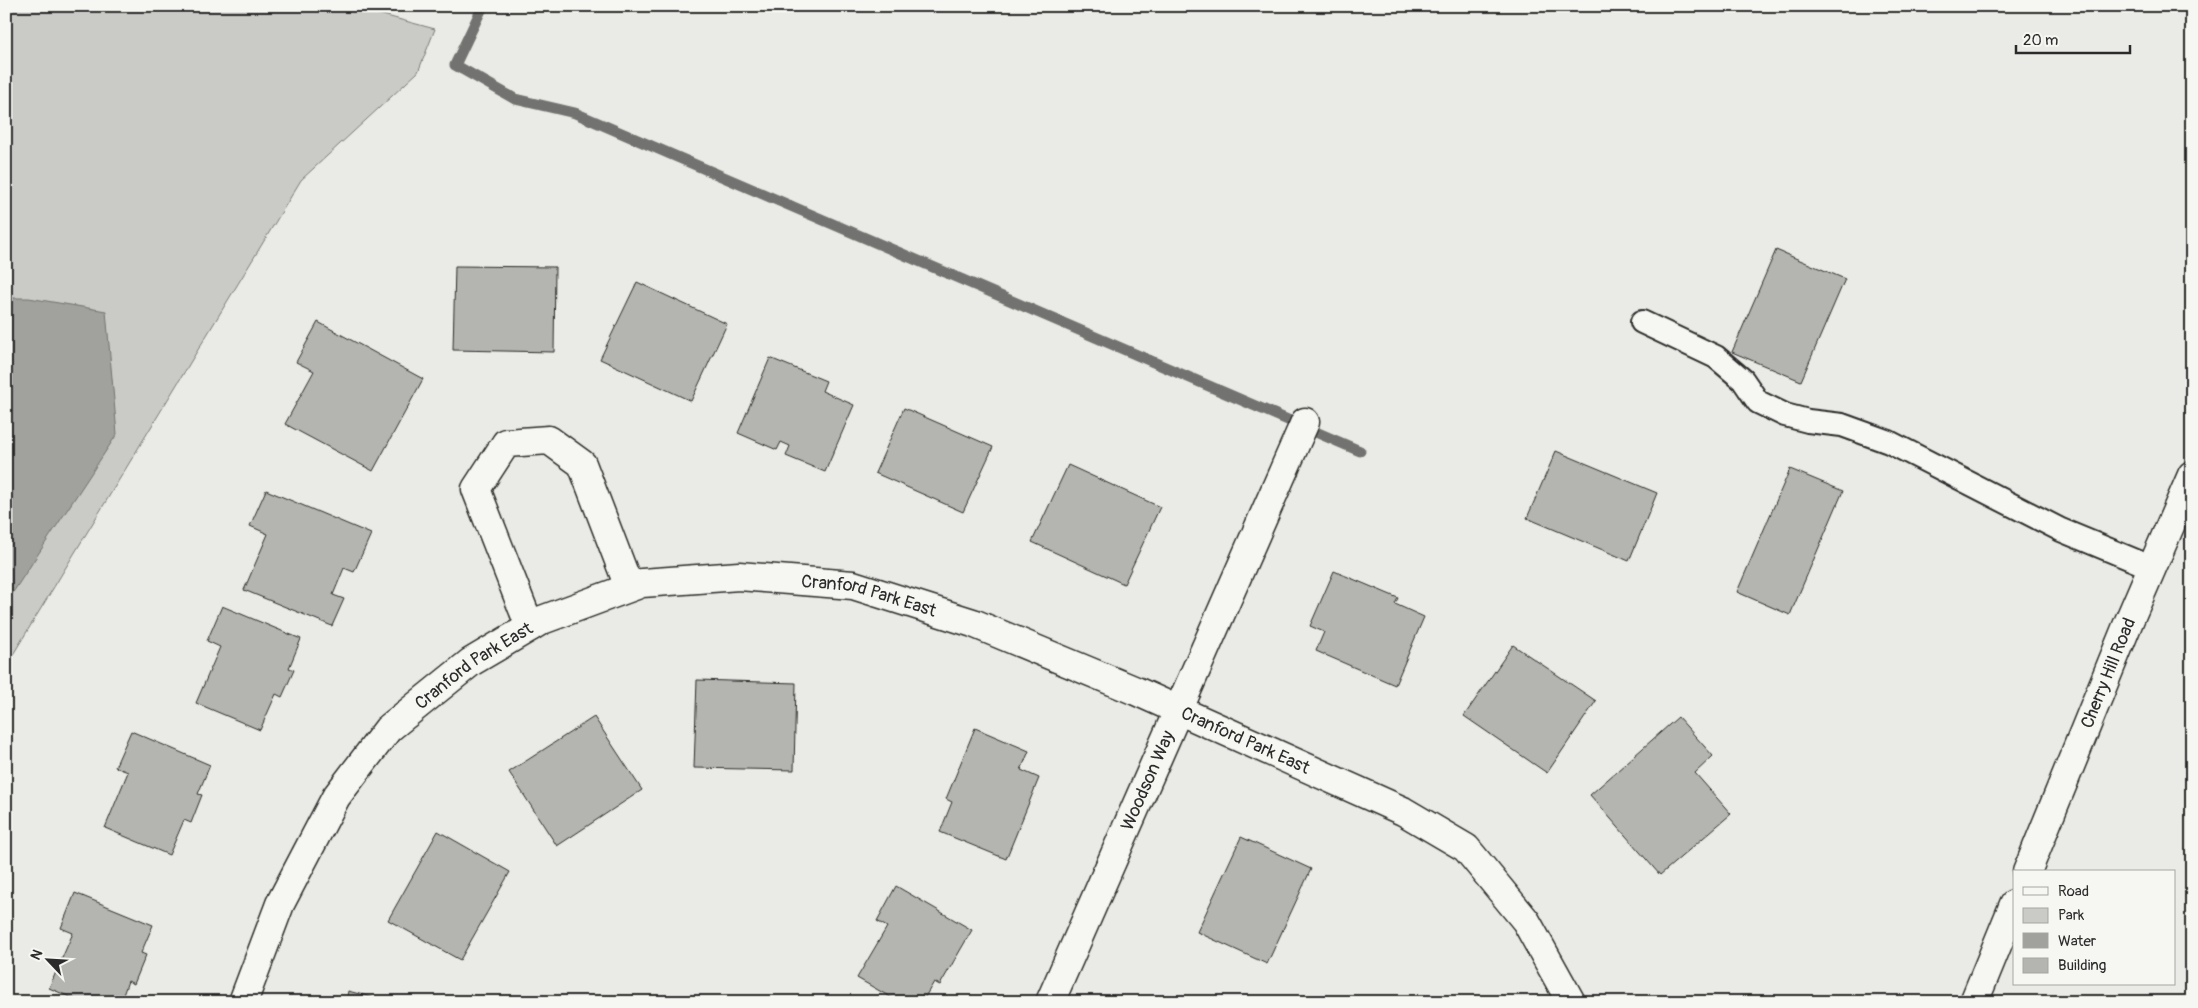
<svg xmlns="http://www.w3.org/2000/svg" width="2198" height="1008" viewBox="0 0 2198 1008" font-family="Pangolin,sans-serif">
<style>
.green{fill:#cacac7;stroke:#7a7a79}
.water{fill:#a1a19e;stroke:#727270}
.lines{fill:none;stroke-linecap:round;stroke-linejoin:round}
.stream{stroke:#727270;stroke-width:11}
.building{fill:#b4b4b1;stroke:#2b2b2b}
.lane-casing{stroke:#2b2b2b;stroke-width:26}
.street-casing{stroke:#2b2b2b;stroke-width:31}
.secondary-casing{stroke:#2b2b2b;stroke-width:31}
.lane{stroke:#f6f6f2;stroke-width:22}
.street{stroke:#f6f6f2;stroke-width:28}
.secondary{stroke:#f6f6f2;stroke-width:28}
.labels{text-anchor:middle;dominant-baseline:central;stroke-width:4;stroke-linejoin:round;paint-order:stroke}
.street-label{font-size:18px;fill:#2b2b2b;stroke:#f6f6f2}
</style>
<rect width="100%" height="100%" fill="#eaeae6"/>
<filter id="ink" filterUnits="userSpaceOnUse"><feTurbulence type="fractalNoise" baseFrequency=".02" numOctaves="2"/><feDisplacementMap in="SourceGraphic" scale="10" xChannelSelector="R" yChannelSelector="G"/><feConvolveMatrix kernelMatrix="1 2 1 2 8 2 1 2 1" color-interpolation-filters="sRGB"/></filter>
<g filter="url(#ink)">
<polygon class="green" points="6,6 349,6 435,29 418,72 301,180 6,666"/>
<polygon class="water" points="6,298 29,298 106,311 117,434 6,603"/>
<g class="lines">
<polyline class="stream" points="483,6 455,65 515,99 575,113 1360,451"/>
</g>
<g class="building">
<polygon points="1776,250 1845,279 1801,381 1732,352"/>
<polygon points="455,266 555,267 554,352 453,350"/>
<polygon points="637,282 727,324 691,401 600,359"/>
<polygon points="318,322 423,379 373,471 285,424 314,371 296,362"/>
<polygon points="770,358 826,381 822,391 854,405 825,472 786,456 790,446 781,442 777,450 738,433"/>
<polygon points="904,408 993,447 963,512 875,473"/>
<polygon points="1556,451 1657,493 1629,561 1527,518"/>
<polygon points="1068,465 1160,507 1124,584 1032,542"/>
<polygon points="1790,469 1843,491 1790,615 1737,592"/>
<polygon points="266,490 371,534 354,572 344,568 333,595 344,599 332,626 244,590 268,534 250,526"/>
<polygon points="1334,571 1398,598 1395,604 1424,617 1395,685 1316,651 1324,632 1310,626"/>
<polygon points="222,606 301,639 289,668 294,670 282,697 276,694 260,730 196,703 220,647 207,641"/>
<polygon points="1513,645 1596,701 1547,773 1464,716"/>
<polygon points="697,680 796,683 794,770 694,768"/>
<polygon points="594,717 642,790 557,846 509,772"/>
<polygon points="1678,717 1713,756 1695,773 1731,814 1660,875 1590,795"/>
<polygon points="975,728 1029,751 1021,770 1039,778 1006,859 940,832 952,802 946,799"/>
<polygon points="131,731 210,765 198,794 202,795 191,823 184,820 169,855 105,828 128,772 115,767"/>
<polygon points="438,831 510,872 460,960 388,920"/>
<polygon points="1241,837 1311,869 1267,964 1197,932"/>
<polygon points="896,886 972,930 940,985 934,982 922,1002 899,1002 857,978 887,927 877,921"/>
<polygon points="75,893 153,925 141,953 146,955 134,984 128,981 122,998 118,996 116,1002 82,1002 49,988 73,933 61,928"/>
<polygon points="348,991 390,1002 346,1002"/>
</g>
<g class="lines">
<defs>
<polyline id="lane" points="1642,322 1716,357 1743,380 1758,402 1785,415 1808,421 1842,425 1889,442 2061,530 2153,568"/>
<g id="street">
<polyline points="530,627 476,489 506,443 549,440 582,464 629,587"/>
<path id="s1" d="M 243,1002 L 280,904 L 336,797 L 388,729 L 471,662 L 542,620 L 642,583 L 739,576 L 853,585 L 973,623 L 1136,691 L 1403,811 L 1466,848 L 1526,921 L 1571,1002"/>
<path id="s2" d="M 1050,1002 L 1305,422"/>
</g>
<g id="secondary">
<path id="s3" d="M 2027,872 L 2129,621 L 2192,475"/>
<polyline points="1974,1002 2014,904"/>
</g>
</defs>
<use href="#lane" class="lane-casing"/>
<use href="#street" class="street-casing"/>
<use href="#secondary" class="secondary-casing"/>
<use href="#lane" class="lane"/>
<use href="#street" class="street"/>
<use href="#secondary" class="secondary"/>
</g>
</g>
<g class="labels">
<g class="street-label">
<text stroke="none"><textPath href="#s1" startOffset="836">Cranford Park East</textPath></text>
<text stroke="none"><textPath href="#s1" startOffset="418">Cranford Park East</textPath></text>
<text stroke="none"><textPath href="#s3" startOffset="215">Cherry Hill Road</textPath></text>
<text stroke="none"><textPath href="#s1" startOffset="1241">Cranford Park East</textPath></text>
<text stroke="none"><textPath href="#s2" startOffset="242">Woodson Way</textPath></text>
</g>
</g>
<rect width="2198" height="1008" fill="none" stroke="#f6f6f2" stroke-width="25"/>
<rect x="12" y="12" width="2173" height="983" fill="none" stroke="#2b2b2b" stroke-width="2" filter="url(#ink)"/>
<rect x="2013" y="870" width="162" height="115" fill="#f6f6f2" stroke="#a5a5a2"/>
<rect x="2023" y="887" width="25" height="8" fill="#f6f6f2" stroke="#a5a5a2"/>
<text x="2058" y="896" font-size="15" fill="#2b2b2b">Road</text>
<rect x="2023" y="908" width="25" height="15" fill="#cacac7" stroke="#a5a5a2"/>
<text x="2058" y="920" font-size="15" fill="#2b2b2b">Park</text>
<rect x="2023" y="933" width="25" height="15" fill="#a1a19e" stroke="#a5a5a2"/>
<text x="2058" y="946" font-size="15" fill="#2b2b2b">Water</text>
<rect x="2023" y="958" width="25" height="15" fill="#b4b4b1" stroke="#a5a5a2"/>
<text x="2058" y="970" font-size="15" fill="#2b2b2b">Building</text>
<g transform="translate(48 960) rotate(295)" stroke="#f6f6f2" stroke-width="4" paint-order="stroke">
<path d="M0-4L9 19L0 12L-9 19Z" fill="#2b2b2b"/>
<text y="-8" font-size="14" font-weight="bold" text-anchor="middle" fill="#2b2b2b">N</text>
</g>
<path d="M2016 45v8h114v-8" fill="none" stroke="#2b2b2b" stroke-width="2.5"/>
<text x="2023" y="45" font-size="15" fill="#2b2b2b" stroke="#f6f6f2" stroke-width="4" paint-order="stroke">20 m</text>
</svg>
